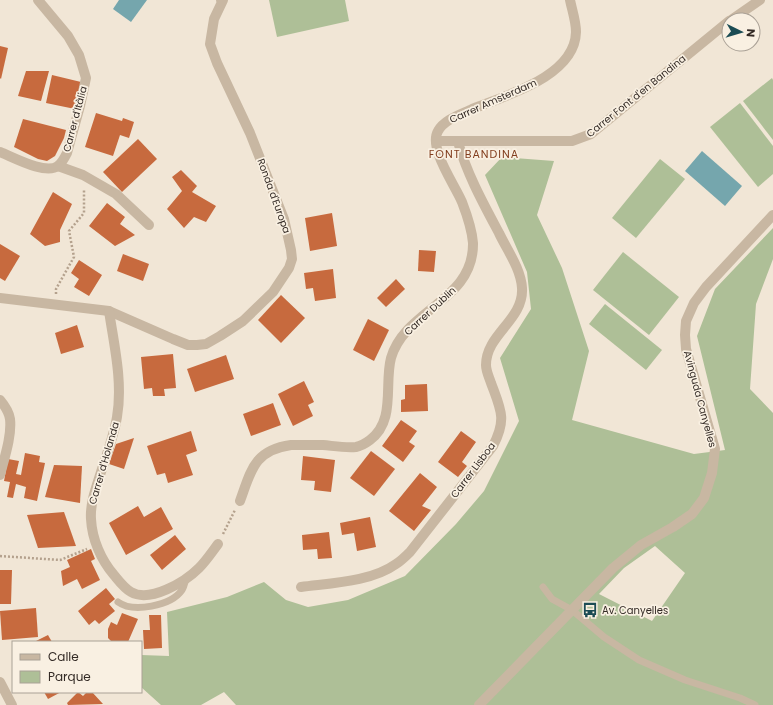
<svg xmlns="http://www.w3.org/2000/svg" width="773" height="705" viewBox="0 0 773 705" font-family="Poppins,sans-serif">
<style>
.green{fill:#aebf97;fill-rule:evenodd}
.water{fill:#75a6ad}
.building{fill:#c76a3e}
.lines{fill:none;stroke-linecap:round;stroke-linejoin:round}
.path{stroke:#b4a18d;stroke-width:2.5;stroke-dasharray:2 2;stroke-linecap:butt}
.lane{stroke:#c8b7a2;stroke-width:7}
.street{stroke:#c8b7a2;stroke-width:10}
.labels{text-anchor:middle;dominant-baseline:central;stroke-width:3.5;stroke-linejoin:round;paint-order:stroke}
.street-label{font-size:10px;fill:#332a25;stroke:#f9f0e2}
.poi-label{font-size:10px;fill:#332a25;stroke:#f9f0e2;text-anchor:start}
.neighbourhood-label{font-size:11px;letter-spacing:1px;fill:#823e1e;stroke:#f9f0e2}
</style>
<rect width="100%" height="100%" fill="#f1e6d6"/>
<g class="green">
<polygon points="269,0 345,0 349,21 277,37"/>
<polygon points="772,78 773,80 773,140 743,101"/>
<polygon points="740,103 773,146 773,174 758,187 710,127"/>
<path d="M 502,157 L 554,161 L 537,215 L 562,268 L 589,351 L 572,420 L 694,454 L 725,450 L 697,336 L 715,289 L 773,228 L 773,259 L 756,304 L 750,389 L 773,413 L 773,705 L 236,705 L 224,692 L 201,705 L 161,705 L 141,687 L 141,655 L 169,656 L 167,612 L 227,597 L 264,582 L 286,600 L 308,607 L 348,600 L 405,576 L 456,524 L 484,491 L 519,421 L 500,358 L 531,309 L 527,272 L 485,175 ZM 655,546 L 685,573 L 652,621 L 599,594 L 624,568 Z"/>
<polygon points="660,159 685,179 636,238 612,218"/>
<polygon points="623,252 679,297 649,335 593,290"/>
<polygon points="605,304 662,350 646,370 589,324"/>
</g>
<g class="water">
<polygon points="119,0 147,0 131,22 113,9"/>
<polygon points="702,151 742,186 725,206 685,171"/>
</g>
<g class="building">
<polygon points="0,46 8,48 1,79 0,78"/>
<polygon points="26,71 49,71 41,101 18,96"/>
<polygon points="52,75 81,82 75,109 46,103"/>
<polygon points="96,113 122,121 123,118 134,122 129,138 120,135 113,156 85,147"/>
<polygon points="23,119 66,130 64,138 55,156 47,161 38,159 14,147"/>
<polygon points="138,139 157,159 122,192 103,172"/>
<polygon points="181,170 197,186 192,192 216,206 206,222 194,217 184,228 167,209 182,191 172,177"/>
<polygon points="53,192 72,204 60,230 60,242 45,246 30,234"/>
<polygon points="107,203 125,217 120,224 135,235 115,246 89,226"/>
<polygon points="332,213 337,246 310,251 305,218"/>
<polygon points="0,244 20,256 5,281 0,278"/>
<polygon points="419,250 436,251 434,272 418,271"/>
<polygon points="123,254 149,264 143,281 117,271"/>
<polygon points="79,260 102,275 89,296 74,287 79,279 71,273"/>
<polygon points="333,269 336,298 315,301 313,288 306,289 304,273"/>
<polygon points="396,279 405,289 386,307 377,298"/>
<polygon points="281,295 305,318 281,343 258,320"/>
<polygon points="368,319 389,330 374,361 353,350"/>
<polygon points="77,325 84,347 61,354 55,333"/>
<polygon points="173,354 176,388 164,389 165,396 153,396 152,388 144,389 141,357"/>
<polygon points="226,355 234,379 195,392 187,369"/>
<polygon points="304,381 314,402 308,405 313,416 293,426 278,394"/>
<polygon points="427,384 428,411 401,412 401,400 405,399 405,385"/>
<polygon points="273,403 281,425 251,436 243,414"/>
<polygon points="401,420 417,431 409,442 415,446 403,462 382,446"/>
<polygon points="191,431 197,451 186,455 193,475 168,483 165,473 157,475 147,446"/>
<polygon points="461,431 476,442 462,462 467,466 458,477 438,462"/>
<polygon points="134,438 124,469 109,464 116,444"/>
<polygon points="371,451 395,469 374,496 350,478"/>
<polygon points="25,453 40,456 39,462 45,463 37,501 24,498 26,487 16,484 13,498 7,497 10,482 4,481 8,459 19,461 16,474 21,475"/>
<polygon points="303,456 335,460 331,492 314,490 315,481 301,480"/>
<polygon points="54,465 82,466 80,503 45,497"/>
<polygon points="420,473 437,487 422,506 431,510 414,531 389,511"/>
<polygon points="138,506 144,517 161,507 173,529 126,555 109,523"/>
<polygon points="64,512 76,546 38,548 27,515"/>
<polygon points="370,517 376,547 357,551 354,533 342,535 340,523"/>
<polygon points="329,532 332,558 318,559 317,549 303,550 302,535"/>
<polygon points="175,535 186,549 162,570 150,555"/>
<polygon points="91,549 95,559 91,561 100,580 82,589 77,579 63,586 61,571 70,567 67,560"/>
<polygon points="0,570 12,570 11,604 0,604"/>
<polygon points="106,588 115,599 109,604 115,611 99,624 95,620 89,625 78,611"/>
<polygon points="36,608 38,637 2,640 0,611"/>
<polygon points="122,613 138,619 128,642 112,642 108,638 108,629 111,622 117,625"/>
<polygon points="149,615 161,615 162,648 144,649 143,630 150,630"/>
<polygon points="48,635 52,642 34,642"/>
<polygon points="44,692 61,692 48,699"/>
<polygon points="78,692 83,696 87,692 92,692 103,704 68,705 67,703"/>
</g>
<g class="lines">
<g class="path">
<polyline points="56,294 56,289 74,257 69,231 84,213 84,189"/>
<polyline points="223,534 235,510"/>
<polyline points="0,556 60,560 87,549"/>
</g>
<g class="lane">
<polyline points="543,587 552,599 572,610 604,637 639,660 685,680 740,698 755,705"/>
<path d="M 118,602 C 133,613 171,606 182,590 C 184,587 185,582 186,578"/>
</g>
<g class="street">
<polyline points="731,20 760,0"/>
<polyline points="436,141 572,141 591,134 729,21"/>
<path d="M 0,152 C 13,157 45,175 58,166 C 62,163 65,157 67,153 L 80,106 L 86,78 L 79,55 L 68,36 L 38,0"/>
<polyline points="58,166 83,175 116,194 149,225"/>
<polyline points="0,298 109,311 173,339 188,345 197,345 206,344 220,336 243,321 273,292 289,268 292,259 291,250 284,219 250,133 217,63 210,44 214,19 223,0 221,0"/>
<path d="M 109,311 C 114,345 123,382 117,417 C 114,435 107,454 101,472 C 96,488 90,503 91,519 C 92,539 101,560 114,575 C 119,581 124,588 131,592 C 150,603 185,582 199,568 C 206,561 212,552 218,544"/>
<path d="M 0,400 C 5,406 9,412 10,419 C 12,436 4,459 0,475"/>
<path d="M 240,501 C 251,471 254,450 291,445 C 302,445 312,445 323,445 C 334,446 345,448 356,447 C 361,446 366,443 370,440 C 396,421 384,384 391,358 C 405,309 474,301 473,243 C 472,229 467,215 462,202 C 455,185 428,148 438,131 C 444,120 459,115 470,110 C 504,96 575,77 576,32 C 576,21 572,10 570,0"/>
<path d="M 301,587 C 331,583 371,582 396,564 C 401,561 406,556 410,552 L 493,446 C 507,419 501,410 491,383 C 489,377 486,371 486,365 C 486,334 524,320 522,288 C 521,269 507,250 499,233 C 483,203 467,174 458,142"/>
<polyline points="0,682 12,705"/>
<polyline points="479,705 613,568 641,545 673,527 692,514 704,498 712,473 715,449 686,349 685,335 686,321 694,303 706,287 773,215"/>
</g>
</g>
<defs>
<symbol id="bus-bare" viewBox="-9 -9 18 18"><path d="M-5-6H5V4H4V6H2V4H-2V6H-4V4H-5ZM-3.5-4V0h7V-4ZM-3.5 1.2v1.5H-2V1.2ZM2 1.2v1.5H3.5V1.2Z" fill="#1b4c54" stroke="#f9f0e2" stroke-width="2.5" paint-order="stroke"/></symbol>
</defs>
<g fill-rule="evenodd">
<use href="#bus-bare" x="579" y="599" width="22" height="22"/>
</g>
<g class="labels">
<g class="street-label">
<text transform="translate(636 96) rotate(-39)">Carrer Font d'en Bandina</text>
<text transform="translate(493 101) rotate(-24)">Carrer Amsterdam</text>
<text transform="translate(75 119) rotate(-75)">Carrer d'Itàlia</text>
<text transform="translate(274 196) rotate(70)">Ronda d'Europa</text>
<text transform="translate(430 311) rotate(-43)">Carrer Dublin</text>
<text transform="translate(700 399) rotate(75)">Avinguda Canyelles</text>
<text transform="translate(104 463) rotate(-74)">Carrer d'Holanda</text>
<text transform="translate(473 470) rotate(-53)">Carrer Lisboa</text>
</g>
<g class="poi-label">
<text x="602" y="610">Av. Canyelles</text>
</g>
<g class="neighbourhood-label">
<text x="474" y="154">FONT BANDINA</text>
</g>
</g>
<rect x="12" y="641" width="130" height="52" fill="#f9f0e2" stroke="#aaa196"/>
<rect x="20" y="654" width="20" height="6" fill="#c8b7a2" stroke="#aaa196"/>
<text x="48" y="661" font-size="12" fill="#332a25">Calle</text>
<rect x="20" y="671" width="20" height="12" fill="#aebf97" stroke="#aaa196"/>
<text x="48" y="681" font-size="12" fill="#332a25">Parque</text>
<g transform="translate(741 32) rotate(95)"><circle r="19" fill="#f9f0e2" stroke="#aaa196"/>
<path d="M0-3L7 15L0 10L-7 15Z" fill="#1b4c54"/>
<text y="-6" font-size="11" font-weight="bold" text-anchor="middle" fill="#332a25">N</text>
</g>
</svg>
